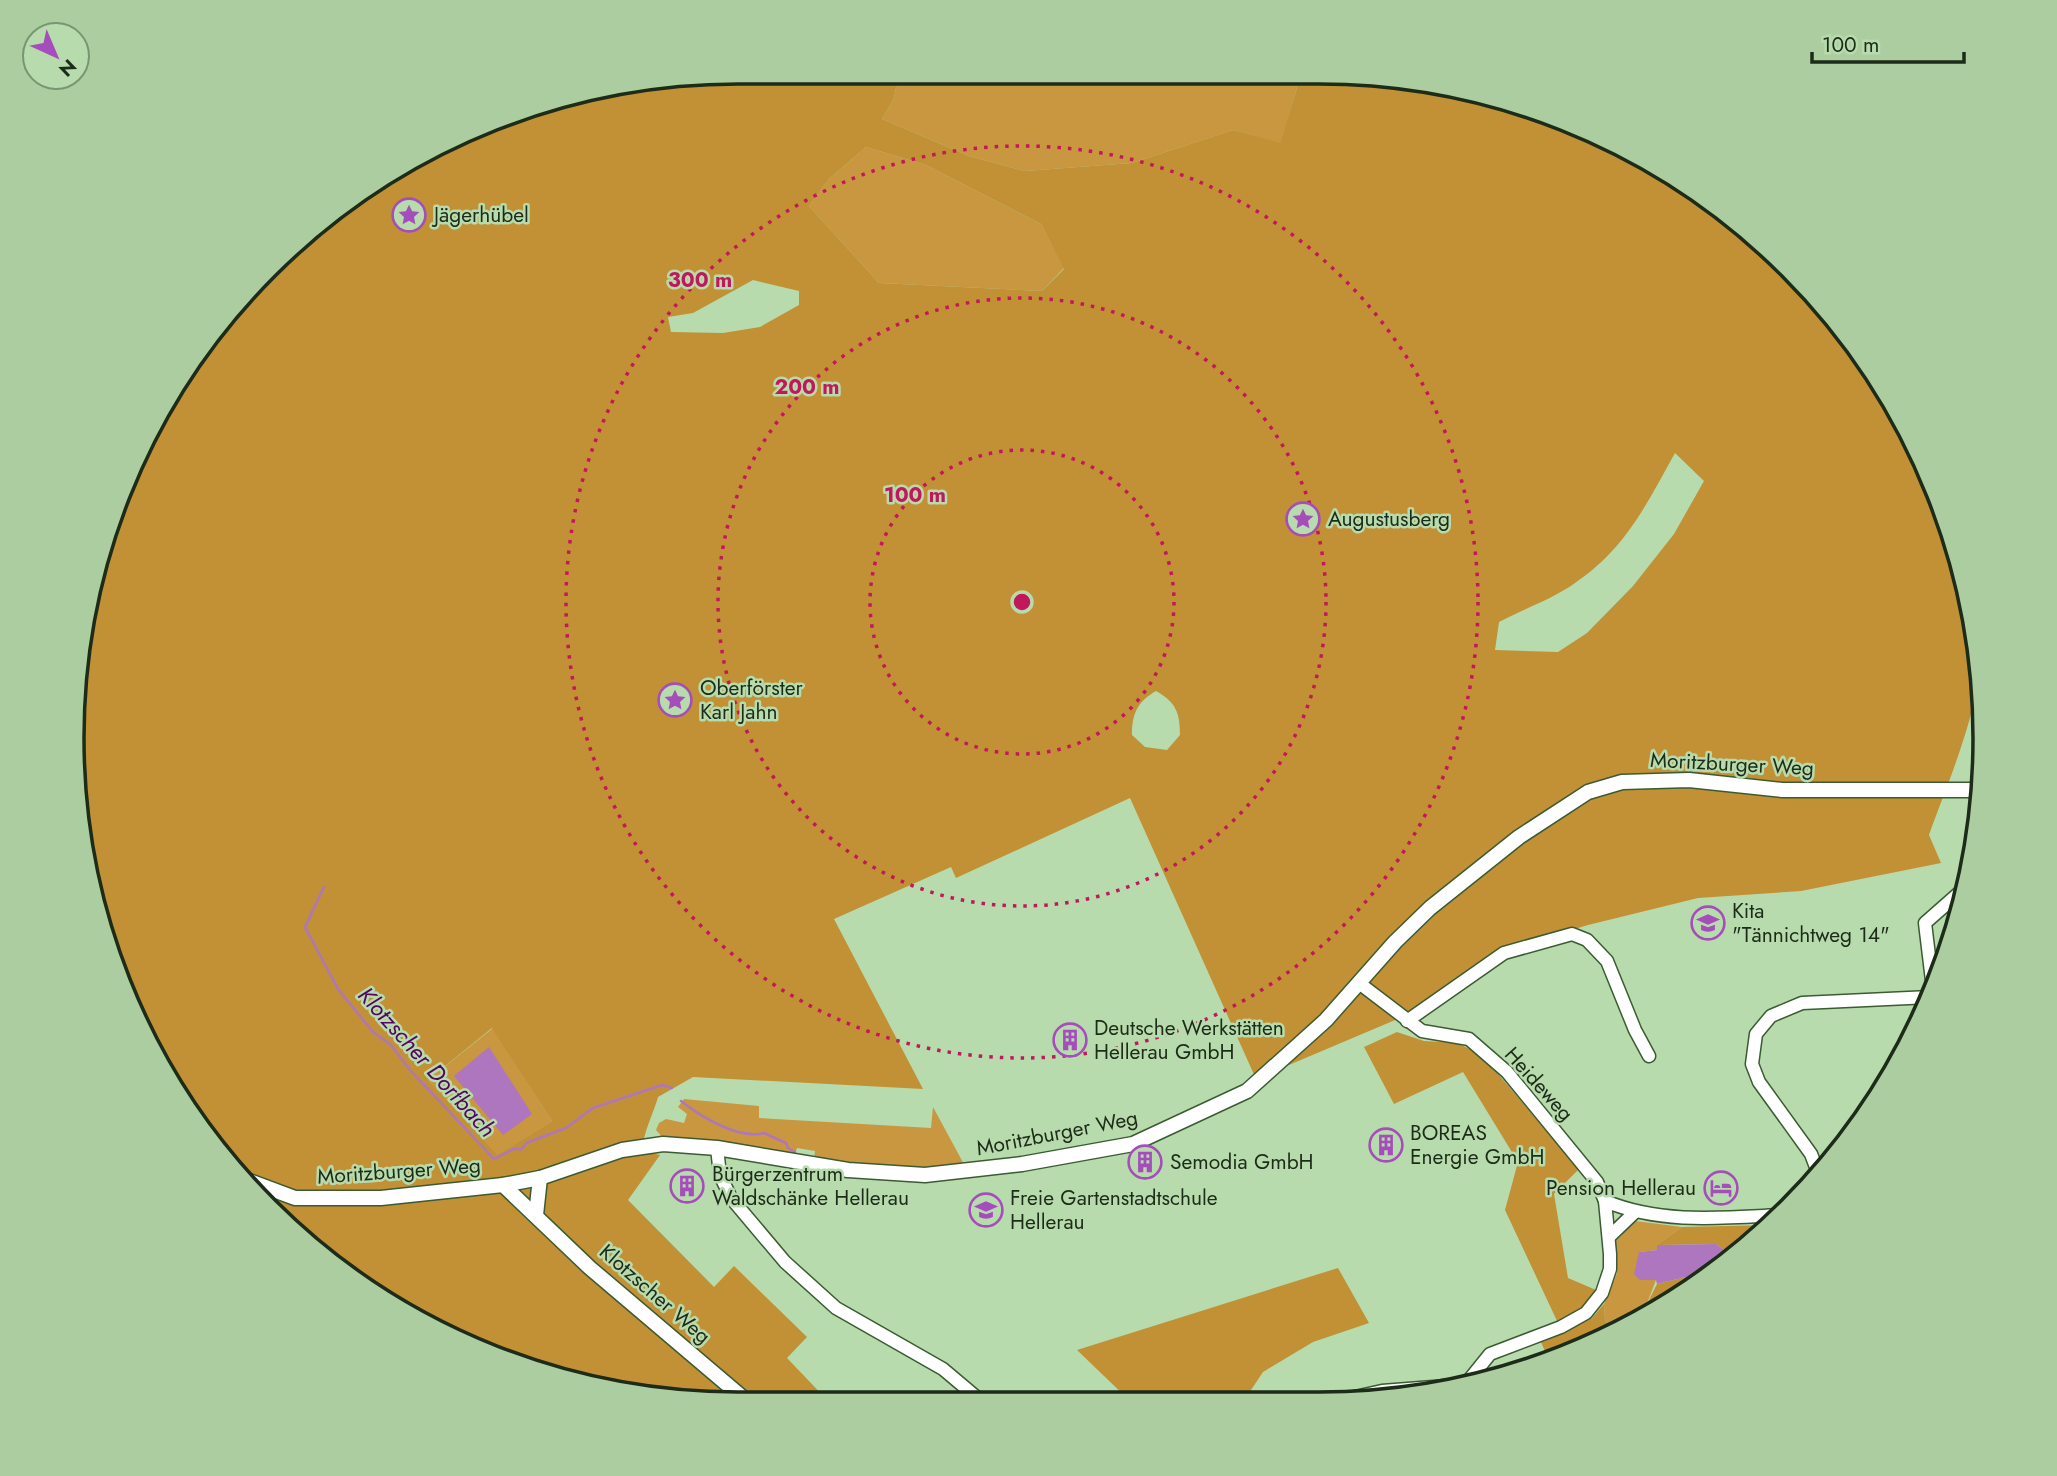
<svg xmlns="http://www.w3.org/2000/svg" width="2057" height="1476" viewBox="0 0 2057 1476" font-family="Jost,sans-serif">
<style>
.green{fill:#c89740}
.forest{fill:#c29035;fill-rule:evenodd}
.water{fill:#ae76be}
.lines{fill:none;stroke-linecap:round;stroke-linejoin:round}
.stream{stroke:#ae76be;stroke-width:2.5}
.minor-casing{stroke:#3b5b32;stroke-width:15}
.tertiary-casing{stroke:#3b5b32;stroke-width:17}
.minor{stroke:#fff;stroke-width:12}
.tertiary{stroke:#fff;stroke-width:14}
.ring{fill:none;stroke:#c2185b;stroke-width:3.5;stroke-dasharray:3.5 7}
.labels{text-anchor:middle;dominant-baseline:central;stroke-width:5;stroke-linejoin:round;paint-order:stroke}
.poi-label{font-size:21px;fill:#1d2b19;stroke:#b7dbac;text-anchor:start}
.street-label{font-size:21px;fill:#1d2b19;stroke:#b7dbac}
.water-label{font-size:23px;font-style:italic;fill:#520563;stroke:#b7dbac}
.rim{fill:none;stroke:#1d2b19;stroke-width:3.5}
.centre{fill:#c2185b;stroke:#b7dbac;stroke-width:3.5}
.ring-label{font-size:21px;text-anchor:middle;font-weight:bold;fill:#c2185b;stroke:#b7dbac;stroke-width:5;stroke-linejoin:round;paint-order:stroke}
</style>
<rect width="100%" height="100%" fill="#b7dbac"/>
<g class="green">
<polygon points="899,72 1295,72 1297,88 1280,144 1233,130 1132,163 1025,171 969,156 882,119 894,98"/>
<polygon points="866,147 926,165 1041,224 1064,268 1042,291 879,283 809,206 829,179"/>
<polygon points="493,1028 552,1121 496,1156 428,1080"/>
<polygon points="684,1099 759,1106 759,1118 931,1128 933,1107 966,1168 938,1171 814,1160 815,1151 797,1148 794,1157 664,1139 656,1130 659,1123 666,1119 684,1123 687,1114 678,1107"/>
<polygon points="1635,1221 1682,1227 1657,1245 1657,1250 1639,1252 1640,1280 1656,1280 1646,1306 1651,1310 1618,1333 1605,1321 1604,1304 1617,1273 1616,1241"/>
</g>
<g class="forest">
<path d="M 738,72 L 899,72 L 894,98 L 882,119 L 969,156 L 1025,171 L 1132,163 L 1233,130 L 1280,143 L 1297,88 L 1295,72 L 1449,85 L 1652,161 L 1820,299 L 1896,405 L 1950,524 L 1980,651 C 1981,709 1948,781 1929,835 L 1941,863 L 1801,891 L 1698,898 L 1588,925 L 1503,951 L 1407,1015 L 1256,1079 L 1130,798 L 956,878 L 951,867 L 834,919 L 923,1089 L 693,1077 L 658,1097 C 654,1112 641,1138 643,1151 L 660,1155 L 628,1200 L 714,1287 L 734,1266 L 807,1337 L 787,1358 L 829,1402 L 695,1403 L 566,1382 L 444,1336 L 332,1266 L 237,1177 L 140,1032 L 78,825 L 78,651 L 140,444 L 237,299 L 368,184 L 565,95 ZM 866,147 L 926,165 L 1041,224 L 1064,269 L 1042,291 L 879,283 L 809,206 L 829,179 ZM 753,280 L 799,291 L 799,305 L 760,327 L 723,333 L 671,332 L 668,317 L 693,313 ZM 1675,453 L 1704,481 L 1674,534 L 1633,586 L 1587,633 L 1558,652 L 1495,650 L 1499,622 C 1523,609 1553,599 1575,583 C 1626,548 1646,505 1675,453 ZM 1156,691 C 1176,702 1180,713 1180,735 L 1167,750 L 1145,747 L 1132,735 C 1132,714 1137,702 1156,691 ZM 492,1028 L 552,1121 L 497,1155 L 428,1080 Z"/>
<polygon points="1397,1032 1424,1041 1457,1043 1482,1055 1579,1169 1554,1194 1568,1278 1596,1290 1584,1309 1558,1323 1505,1210 1518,1162 1463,1072 1394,1104 1364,1047"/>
<polygon points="1771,1225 1758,1239 1728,1259 1730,1254 1716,1244 1657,1245 1682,1227"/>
<polygon points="1338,1268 1369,1323 1313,1342 1263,1372 1245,1399 1129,1400 1077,1350"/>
<polygon points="1711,1271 1651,1310 1646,1306 1657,1284"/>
<polygon points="1604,1304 1605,1321 1618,1333 1547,1356 1541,1342 1592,1318"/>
</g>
<g class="water">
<polygon points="489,1047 532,1114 503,1135 454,1076"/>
<polygon points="1716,1244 1730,1254 1711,1271 1657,1284 1656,1280 1640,1280 1634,1274 1639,1252 1657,1250 1657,1245"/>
</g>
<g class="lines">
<g class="stream">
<polyline points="324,887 305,927 338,989 373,1032 391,1045 410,1070 494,1159 514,1149 522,1149 526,1143 566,1128 593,1108 662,1085 672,1088"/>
<path d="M 681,1101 C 700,1116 738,1140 764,1133 L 786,1143 L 788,1148 L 795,1152"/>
<polyline points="1730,1254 1736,1254"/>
</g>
<defs>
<g id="minor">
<polyline points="1359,983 1422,1031 1469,1039 1507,1072 1597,1182 1605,1201 1610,1254 1610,1269 1602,1293 1586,1313 1561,1327 1490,1354 1469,1380"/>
<polyline points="1933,989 1925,923 1967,886"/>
<polyline points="1407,1021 1504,953 1572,934 1587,940 1607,961 1635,1030 1649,1056"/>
<polyline points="717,1148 720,1175 731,1198 785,1262 836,1308 943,1369 981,1401"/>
<polyline points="1819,1175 1811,1154 1759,1082 1752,1064 1756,1034 1771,1016 1802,1003 1930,997"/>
<path d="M 1605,1201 C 1660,1224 1721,1218 1780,1215"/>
<polyline points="1609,1237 1634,1213"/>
<polyline points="1346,1399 1382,1391 1446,1386"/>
</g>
<g id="tertiary">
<polyline points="236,1176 295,1198 381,1198 503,1185 540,1178 622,1150 663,1144 717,1148 848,1170 925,1175 1022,1164 1133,1144 1247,1091 1326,1020 1395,942 1430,908 1519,837 1588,792 1622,782 1689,780 1782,790 1982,790"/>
<polyline points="503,1185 590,1268 749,1403"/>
<polyline points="536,1215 540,1178"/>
</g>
</defs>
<use href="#minor" class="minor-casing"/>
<use href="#tertiary" class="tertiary-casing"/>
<use href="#minor" class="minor"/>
<use href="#tertiary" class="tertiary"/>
</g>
<g class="ring">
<circle cx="1022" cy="602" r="152"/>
<circle cx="1022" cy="602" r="304"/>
<circle cx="1022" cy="602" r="456"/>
</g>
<defs>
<symbol id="sight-ring" viewBox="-11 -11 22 22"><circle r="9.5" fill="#b7dbac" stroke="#a44dbb" stroke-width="1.5"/><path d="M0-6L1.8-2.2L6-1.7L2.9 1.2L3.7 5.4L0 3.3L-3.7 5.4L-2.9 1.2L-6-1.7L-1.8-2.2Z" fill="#a44dbb"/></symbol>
<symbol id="school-ring" viewBox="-11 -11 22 22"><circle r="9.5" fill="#b7dbac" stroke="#a44dbb" stroke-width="1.5"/><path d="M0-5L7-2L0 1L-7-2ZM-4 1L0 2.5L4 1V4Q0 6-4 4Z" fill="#a44dbb"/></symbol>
<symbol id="building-ring" viewBox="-11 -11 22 22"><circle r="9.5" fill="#b7dbac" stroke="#a44dbb" stroke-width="1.5"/><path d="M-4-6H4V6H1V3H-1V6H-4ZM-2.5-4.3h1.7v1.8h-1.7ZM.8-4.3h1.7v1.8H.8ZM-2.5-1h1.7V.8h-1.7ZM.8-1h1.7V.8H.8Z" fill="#a44dbb"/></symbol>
<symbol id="hotel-ring" viewBox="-11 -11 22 22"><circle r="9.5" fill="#b7dbac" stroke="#a44dbb" stroke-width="1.5"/><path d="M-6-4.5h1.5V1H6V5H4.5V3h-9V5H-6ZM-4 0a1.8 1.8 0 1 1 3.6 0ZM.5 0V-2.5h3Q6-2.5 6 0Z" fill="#a44dbb"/></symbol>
</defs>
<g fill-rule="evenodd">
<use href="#sight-ring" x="390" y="196" width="38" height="38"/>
<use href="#sight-ring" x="1284" y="500" width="38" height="38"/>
<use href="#sight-ring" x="656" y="681" width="38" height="38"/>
<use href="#school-ring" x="1689" y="904" width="38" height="38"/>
<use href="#building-ring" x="1051" y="1021" width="38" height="38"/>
<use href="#building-ring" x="1367" y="1126" width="38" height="38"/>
<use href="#building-ring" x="1126" y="1143" width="38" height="38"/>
<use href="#building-ring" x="668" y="1167" width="38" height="38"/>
<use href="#hotel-ring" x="1702" y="1169" width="38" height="38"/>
<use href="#school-ring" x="967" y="1191" width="38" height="38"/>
</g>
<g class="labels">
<g class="poi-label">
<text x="434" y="215">Jägerhübel</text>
<text x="1328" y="519">Augustusberg</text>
<text x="700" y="688">Oberförster<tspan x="700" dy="24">Karl Jahn</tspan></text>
<text x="1732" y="911">Kita<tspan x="1732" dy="24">"Tännichtweg 14"</tspan></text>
<text x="1094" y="1028">Deutsche Werkstätten<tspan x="1094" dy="24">Hellerau GmbH</tspan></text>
<text x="1410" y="1133">BOREAS<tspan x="1410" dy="24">Energie GmbH</tspan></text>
<text x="1170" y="1162">Semodia GmbH</text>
<text x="712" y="1174">Bürgerzentrum<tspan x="712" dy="24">Waldschänke Hellerau</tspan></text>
<text x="1696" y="1188" text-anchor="end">Pension Hellerau</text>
<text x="1010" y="1198">Freie Gartenstadtschule<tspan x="1010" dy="24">Hellerau</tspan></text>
</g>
<g class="street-label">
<text transform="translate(1732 764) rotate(3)">Moritzburger Weg</text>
<text transform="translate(1539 1084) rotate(48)">Heideweg</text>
<text transform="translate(1057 1133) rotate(-11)">Moritzburger Weg</text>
<text transform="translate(399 1171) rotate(-4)">Moritzburger Weg</text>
<text transform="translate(655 1294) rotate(41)">Klotzscher Weg</text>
</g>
<g class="water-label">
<text transform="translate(427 1062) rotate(48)">Klotzscher Dorfbach</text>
</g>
</g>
<path d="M0 0H2057V1476H0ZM738 84H1319A654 654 0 0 1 1973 738V738A654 654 0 0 1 1319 1392H738A654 654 0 0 1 84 738V738A654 654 0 0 1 738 84Z" fill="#abcda0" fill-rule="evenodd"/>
<path class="rim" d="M738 84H1319A654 654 0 0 1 1973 738V738A654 654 0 0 1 1319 1392H738A654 654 0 0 1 84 738V738A654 654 0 0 1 738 84Z"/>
<circle cx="1022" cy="602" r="10" class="centre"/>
<g class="ring-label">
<text x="700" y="287">300 m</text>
<text x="807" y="394">200 m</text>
<text x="915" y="502">100 m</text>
</g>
<g transform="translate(56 56) rotate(136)"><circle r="33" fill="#b7dbac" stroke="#799571" stroke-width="2"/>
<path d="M0-5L12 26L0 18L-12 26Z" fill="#a44dbb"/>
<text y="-10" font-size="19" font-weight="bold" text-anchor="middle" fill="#1d2b19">N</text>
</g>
<path d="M1812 52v10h152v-10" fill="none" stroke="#1d2b19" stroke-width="3.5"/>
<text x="1822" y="52" font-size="21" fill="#1d2b19" stroke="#b7dbac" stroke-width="5" paint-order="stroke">100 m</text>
</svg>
